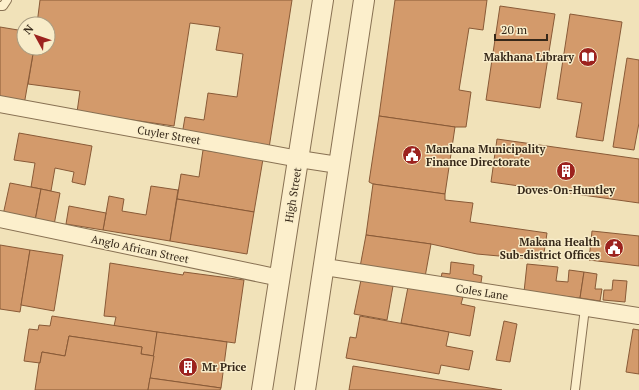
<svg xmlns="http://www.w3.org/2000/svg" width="639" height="390" viewBox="0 0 639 390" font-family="'PT Serif',serif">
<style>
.building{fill:#d39a6b;stroke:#895a37}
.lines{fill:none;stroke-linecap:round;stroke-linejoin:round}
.service-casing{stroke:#887153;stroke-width:10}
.minor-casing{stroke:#887153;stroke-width:18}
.tertiary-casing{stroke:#887153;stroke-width:22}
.service{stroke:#fcefcc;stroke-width:8}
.minor{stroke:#fcefcc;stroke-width:16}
.tertiary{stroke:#fcefcc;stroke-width:20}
.labels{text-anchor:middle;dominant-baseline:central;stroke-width:3;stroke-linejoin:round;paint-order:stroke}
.poi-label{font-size:11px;font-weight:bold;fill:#362819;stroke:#f8ecc9;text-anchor:end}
.street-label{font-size:11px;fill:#362819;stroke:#f8ecc9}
</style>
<rect width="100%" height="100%" fill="#f1e2b9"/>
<g class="building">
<polygon points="40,0 292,0 269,148 182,135 185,117 204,120 208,93 237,97 243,54 216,50 220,27 190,23 174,126 77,112 80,91 28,84 34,48 48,48 48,24 37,24"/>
<polygon points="395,0 487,0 483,30 469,28 459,90 471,92 466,127 455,127 379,116"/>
<polygon points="500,6 555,14 540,108 486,100"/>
<polygon points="570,14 622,22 603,141 576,137 582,103 557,99"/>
<polygon points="0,27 24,31 24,48 34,48 24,105 0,101"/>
<polygon points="627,58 639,60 639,123 634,150 613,147"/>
<polygon points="379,116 455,127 445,194 373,184 369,182"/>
<polygon points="19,133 92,146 85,185 72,182 74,172 55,168 51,191 31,187 35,163 14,160"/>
<polygon points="497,139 639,159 639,203 491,182"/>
<polygon points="203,150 263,159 254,212 177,199 181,174 199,177"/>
<polygon points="10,183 41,189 35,221 3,215"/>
<polygon points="373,184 445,194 445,200 473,203 470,222 547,233 543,260 477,254 431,244 366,235"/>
<polygon points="151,186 178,190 170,241 103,230 109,196 124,199 122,211 146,215"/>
<polygon points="41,189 60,193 54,225 35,221"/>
<polygon points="177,199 254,212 247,254 170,241"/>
<polygon points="69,206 106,213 103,230 66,224"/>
<polygon points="592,231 639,236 639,266 589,260"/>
<polygon points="366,235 431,244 425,277 360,267"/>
<polygon points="0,245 30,250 20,312 0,309"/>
<polygon points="30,250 63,255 54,311 21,305"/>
<polygon points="451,262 474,265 473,274 482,276 480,289 440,283 442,273 450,274"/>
<polygon points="110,263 183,275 184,272 244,280 235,343 114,326 116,317 104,316"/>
<polygon points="527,264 558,267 556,281 568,282 569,270 584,272 580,298 524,292"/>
<polygon points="584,272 597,274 595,289 602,289 600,301 580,298"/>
<polygon points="361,280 393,286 387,320 354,314"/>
<polygon points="613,280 627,281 625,302 603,300 604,290 612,290"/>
<polygon points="408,287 463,297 461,304 475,307 470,336 401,323"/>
<polygon points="52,316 157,332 154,356 141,354 142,347 69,336 65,356 42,352 40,363 24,361 29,329 38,330 39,325 50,326"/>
<polygon points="360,316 449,332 446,346 473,351 469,370 441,365 439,374 346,358 350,337 356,338"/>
<polygon points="504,321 517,324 510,362 496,360"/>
<polygon points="633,329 639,330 639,374 626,372"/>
<polygon points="157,332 227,342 221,388 150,378"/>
<polygon points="69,336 142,347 141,354 154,356 148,390 35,390 39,363 40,363 42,352 65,356"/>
<polygon points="353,366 502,390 349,390"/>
<polygon points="150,378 221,388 220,390 148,390"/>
</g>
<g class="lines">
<defs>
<g id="service">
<polyline points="0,6 3,6 7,0"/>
<polyline points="575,390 585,308"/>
</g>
<g id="minor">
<polyline points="0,104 299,159 338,165"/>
<polyline points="0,219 280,278"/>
<polyline points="325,267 639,316"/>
</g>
<g id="tertiary">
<polyline points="262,390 323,0"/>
<polyline points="305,390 364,0"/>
</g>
</defs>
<use href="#service" class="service-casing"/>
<use href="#minor" class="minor-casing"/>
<use href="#tertiary" class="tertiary-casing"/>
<use href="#service" class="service"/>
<use href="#minor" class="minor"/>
<use href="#tertiary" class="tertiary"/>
</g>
<defs>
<symbol id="library-disc" viewBox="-11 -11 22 22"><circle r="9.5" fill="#9c221e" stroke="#f8ecc9"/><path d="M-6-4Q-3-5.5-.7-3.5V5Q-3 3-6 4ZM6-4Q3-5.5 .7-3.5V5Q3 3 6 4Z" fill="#fff"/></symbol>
<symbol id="civic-disc" viewBox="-11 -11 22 22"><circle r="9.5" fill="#9c221e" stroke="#f8ecc9"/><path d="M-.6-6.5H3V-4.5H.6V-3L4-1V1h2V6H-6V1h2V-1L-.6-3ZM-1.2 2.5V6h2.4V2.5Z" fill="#fff"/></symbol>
<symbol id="building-disc" viewBox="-11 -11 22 22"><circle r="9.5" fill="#9c221e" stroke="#f8ecc9"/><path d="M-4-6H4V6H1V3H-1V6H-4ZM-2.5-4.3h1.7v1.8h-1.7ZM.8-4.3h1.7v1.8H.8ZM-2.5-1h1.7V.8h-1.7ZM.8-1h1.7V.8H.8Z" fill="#fff"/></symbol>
</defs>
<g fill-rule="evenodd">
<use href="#library-disc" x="577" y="46" width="22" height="22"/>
<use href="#civic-disc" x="401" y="144" width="22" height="22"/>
<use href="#building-disc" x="555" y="160" width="22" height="22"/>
<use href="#civic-disc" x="603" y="237" width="22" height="22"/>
<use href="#building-disc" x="177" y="356" width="22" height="22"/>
</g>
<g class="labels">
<g class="poi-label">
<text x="574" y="57">Makhana Library</text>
<text x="426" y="149" text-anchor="start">Mankana Municipality<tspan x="426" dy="13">Finance Directorate</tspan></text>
<text x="566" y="190" text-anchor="middle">Doves-On-Huntley</text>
<text x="600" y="242">Makana Health<tspan x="600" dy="13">Sub-district Offices</tspan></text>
<text x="202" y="367" text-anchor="start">Mr Price</text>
</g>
<g class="street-label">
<text transform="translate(169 135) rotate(10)">Cuyler Street</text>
<text transform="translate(293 195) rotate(-81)">High Street</text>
<text transform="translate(140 249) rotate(12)">Anglo African Street</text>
<text transform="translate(482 292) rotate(9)">Coles Lane</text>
</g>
</g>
<g transform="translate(36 36) rotate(310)"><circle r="19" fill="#f8ecc9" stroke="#aa9e83"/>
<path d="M0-3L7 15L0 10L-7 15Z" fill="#9c221e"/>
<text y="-6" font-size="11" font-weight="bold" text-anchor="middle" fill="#362819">N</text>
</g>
<path d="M495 34v6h52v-6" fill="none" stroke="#362819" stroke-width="2"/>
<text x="501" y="34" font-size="12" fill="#362819" stroke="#f8ecc9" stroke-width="3" paint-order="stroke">20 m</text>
</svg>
